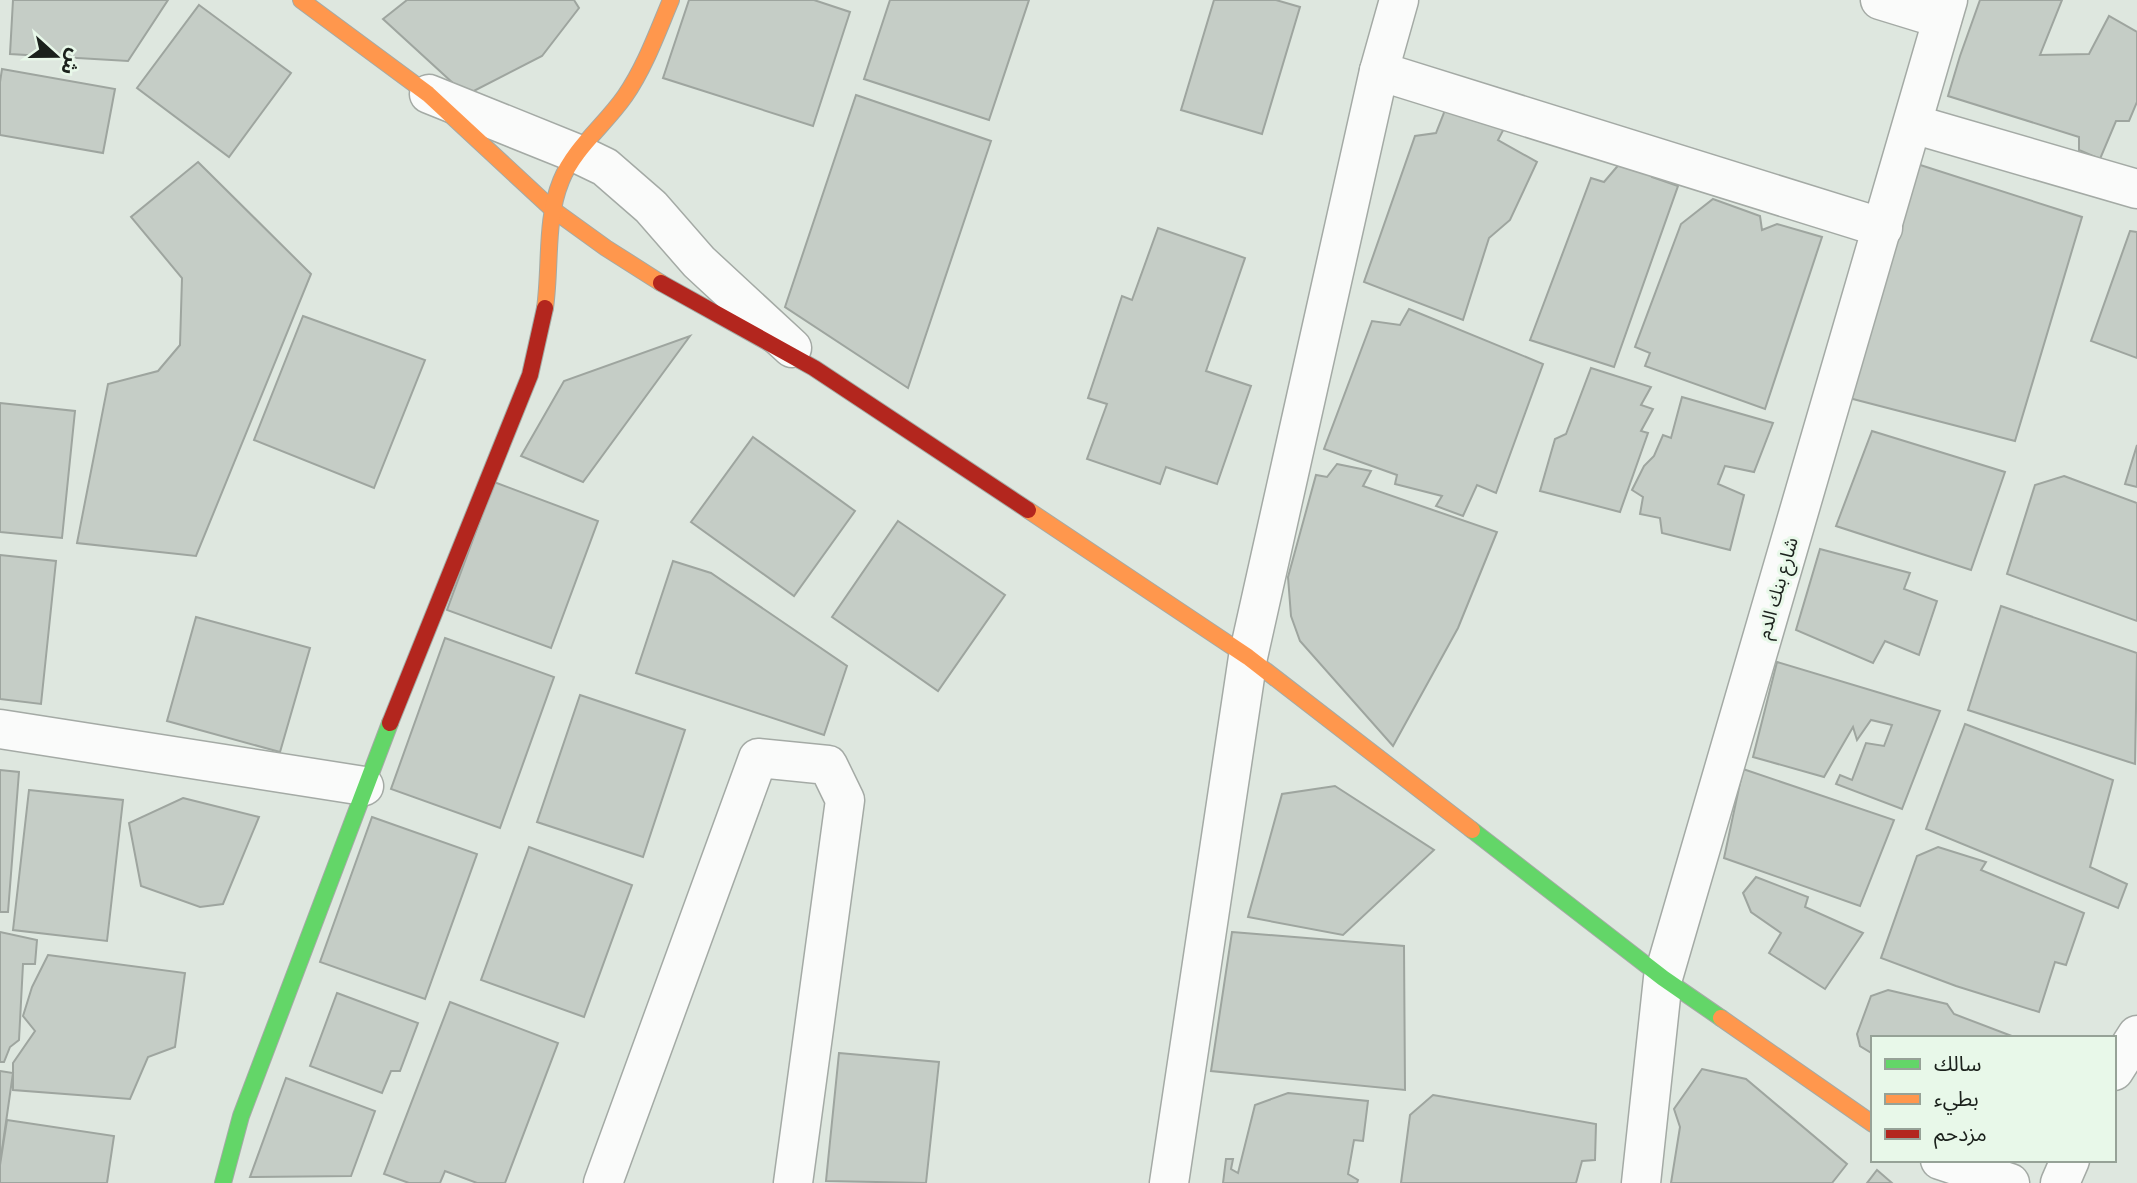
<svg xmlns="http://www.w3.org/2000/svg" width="2137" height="1183" viewBox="0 0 2137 1183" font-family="Mulish,'Noto Sans Arabic',sans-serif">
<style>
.building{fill:#c5cdc6;stroke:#9ea59f;stroke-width:2}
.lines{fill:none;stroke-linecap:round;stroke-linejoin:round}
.street-casing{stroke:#a4aaa5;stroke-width:41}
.fast-casing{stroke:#a4aaa5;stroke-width:18}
.slow-casing{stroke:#a4aaa5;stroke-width:18}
.jam-casing{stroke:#a4aaa5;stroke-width:18}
.street{stroke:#fafbfa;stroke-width:38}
.fast{stroke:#63d668;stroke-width:16}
.slow{stroke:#ff974d;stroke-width:16}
.jam{stroke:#b3261e;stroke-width:16}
.labels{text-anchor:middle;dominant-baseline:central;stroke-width:6;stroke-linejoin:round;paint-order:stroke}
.street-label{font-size:19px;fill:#1b211c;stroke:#e8f8e9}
</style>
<rect width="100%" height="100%" fill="#dee7df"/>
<g class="building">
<polygon points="13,0 168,0 128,61 10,54"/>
<polygon points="407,0 574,0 579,8 542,56 466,95 383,19"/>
<polygon points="689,0 814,0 850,12 813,126 663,78"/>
<polygon points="890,0 1029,0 989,120 864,79"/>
<polygon points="1214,0 1276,0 1300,7 1262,134 1181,110"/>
<polygon points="1980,0 2062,0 2040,55 2089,54 2109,16 2137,32 2137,102 2129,121 2116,121 2100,159 2079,150 2079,137 1948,96 1960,56"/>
<polygon points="199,5 291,73 229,157 137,88"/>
<polygon points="2,69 115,89 103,153 0,135 0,82"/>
<polygon points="856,95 991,141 908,388 785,307"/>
<polygon points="1449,100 1510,117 1498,140 1537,162 1510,220 1489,238 1463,320 1364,282 1415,136 1436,133"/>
<polygon points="1627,155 1651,164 1652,177 1678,186 1614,367 1530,340 1591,178 1604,182"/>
<polygon points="198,162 311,274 196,556 77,543 108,384 158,371 180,345 182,278 131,217"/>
<polygon points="1914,163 2082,217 2015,441 1849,398"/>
<polygon points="1713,199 1760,216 1762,230 1777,224 1822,237 1765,409 1645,366 1650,353 1635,347 1681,224"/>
<polygon points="1158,228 1245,258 1206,371 1251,386 1217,484 1166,467 1160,484 1087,459 1107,404 1088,398 1122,296 1132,300"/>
<polygon points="2130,231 2137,232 2137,358 2091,341"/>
<polygon points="1409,309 1543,364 1496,493 1477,485 1463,516 1436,506 1442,496 1395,484 1397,475 1324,449 1372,321 1400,325"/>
<polygon points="303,316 425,360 374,488 254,440"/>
<polygon points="690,336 583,482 521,456 564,381"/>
<polygon points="1591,368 1651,387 1641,405 1653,409 1641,431 1648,433 1620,512 1540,491 1555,439 1566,434"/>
<polygon points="1682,397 1773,423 1754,472 1725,466 1718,484 1744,495 1730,550 1662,533 1660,518 1640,514 1643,497 1632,490 1644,466 1654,456 1663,435 1671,438"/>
<polygon points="0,403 75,411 62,538 0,532"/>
<polygon points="1872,431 2005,472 1971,570 1836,526"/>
<polygon points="753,437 855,511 794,596 691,522"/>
<polygon points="2137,445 2137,487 2125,484"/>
<polygon points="1337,464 1371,471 1363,486 1497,532 1458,628 1393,746 1300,641 1291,616 1288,577 1316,475 1327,477"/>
<polygon points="2064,476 2137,503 2137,621 2007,574 2035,485"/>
<polygon points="494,482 598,521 551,648 447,610"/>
<polygon points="898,521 1005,595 938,691 832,617"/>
<polygon points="1820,549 1910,573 1904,589 1937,601 1919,655 1885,641 1873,663 1796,630"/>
<polygon points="0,555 56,561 41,704 0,699"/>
<polygon points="673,561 711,573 847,666 824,735 636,673"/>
<polygon points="2001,606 2137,653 2135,764 1968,710"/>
<polygon points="196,617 310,648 280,752 167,721"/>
<polygon points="445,638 554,677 500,828 391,789"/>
<polygon points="1777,662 1940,711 1902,809 1836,784 1840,775 1852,780 1866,743 1884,746 1892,725 1871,720 1857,740 1853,727 1824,777 1753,757"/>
<polygon points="580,695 685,730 643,857 537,822"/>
<polygon points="1965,724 2113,780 2090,867 2127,884 2118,908 1926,829"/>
<polygon points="1743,769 1894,820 1860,906 1724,858"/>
<polygon points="0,770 19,772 8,912 0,912"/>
<polygon points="1335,786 1434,850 1343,935 1248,917 1282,794"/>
<polygon points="29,790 123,800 107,941 13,930"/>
<polygon points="183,798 259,817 223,904 200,907 141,886 129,823"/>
<polygon points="372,817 477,854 425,999 320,962"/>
<polygon points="529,847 632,885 584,1017 481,980"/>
<polygon points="1938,847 1986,862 1981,870 2084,913 2066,965 2055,962 2039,1012 1956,986 1881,958 1917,856"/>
<polygon points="1756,877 1808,897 1805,907 1863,933 1825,989 1769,953 1781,933 1751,912 1743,893"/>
<polygon points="0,932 37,940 35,964 23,964 19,1040 10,1047 4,1062 0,1062"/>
<polygon points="1232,932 1404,946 1405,1090 1211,1071"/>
<polygon points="48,955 185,973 175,1047 148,1057 130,1099 13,1090 13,1063 35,1031 23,1016 32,987"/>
<polygon points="1888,990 1947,1004 1954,1014 2017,1038 1873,1038 1873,1054 1860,1046 1857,1034 1871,996"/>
<polygon points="337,993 418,1023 400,1071 391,1071 382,1093 310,1066"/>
<polygon points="450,1002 558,1043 505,1183 477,1183 445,1171 440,1183 409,1183 384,1174"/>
<polygon points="839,1053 939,1062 926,1183 826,1181"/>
<polygon points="1702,1069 1746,1079 1847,1164 1832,1183 1671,1183 1680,1127 1674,1109"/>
<polygon points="0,1071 13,1073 0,1164"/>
<polygon points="286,1078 375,1111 351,1176 250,1177"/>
<polygon points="1288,1093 1368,1101 1363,1141 1354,1140 1348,1174 1358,1180 1357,1183 1223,1183 1226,1159 1233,1159 1231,1169 1238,1173 1255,1105"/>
<polygon points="1433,1095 1596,1124 1595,1160 1582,1161 1576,1183 1401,1183 1410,1115"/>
<polygon points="7,1120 114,1136 107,1183 0,1183 0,1165"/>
<polygon points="1877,1170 1892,1183 1867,1183"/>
</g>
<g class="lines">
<defs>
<g id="street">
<polyline points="1880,0 1942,19"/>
<polyline points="1379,71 1883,228"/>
<polyline points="429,94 578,154 605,167 651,207 699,262 792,348"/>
<polyline points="1913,124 2137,189"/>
<polyline points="0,729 364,786"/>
<polyline points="2114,1071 2137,1035"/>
<polyline points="1940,1160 2010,1183"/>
<polyline points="603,1183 758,758 828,765 845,800 793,1183"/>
<polyline points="1169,1183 1248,657 1379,71 1399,0"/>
<polyline points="1641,1183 1663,978 1948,0"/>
<polyline points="2060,1183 2070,1160"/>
</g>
<g id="fast">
<polyline points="1472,830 1663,978 1721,1018"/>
<polyline points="223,1183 241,1116 390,723"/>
</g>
<g id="slow">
<polyline points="301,0 428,94 552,209 606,248 661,283"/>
<path d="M 545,308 C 551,266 545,220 561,181 C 574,148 605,125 625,96 C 645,67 657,33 671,0"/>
<polyline points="1028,510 1248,657 1472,830"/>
<polyline points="1721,1018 1873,1124"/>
</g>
<g id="jam">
<polyline points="661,283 814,368 1028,510"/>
<polyline points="390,723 530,375 545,308"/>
</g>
</defs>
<use href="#street" class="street-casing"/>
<use href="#fast" class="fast-casing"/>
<use href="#slow" class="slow-casing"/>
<use href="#jam" class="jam-casing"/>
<use href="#street" class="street"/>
<use href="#fast" class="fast"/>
<use href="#slow" class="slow"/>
<use href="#jam" class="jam"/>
</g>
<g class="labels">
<g class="street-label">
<text transform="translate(1777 588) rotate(-74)">شارع بنك الدم</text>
</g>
</g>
<rect x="1871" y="1036" width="245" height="126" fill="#e8f8e9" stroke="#96a297" stroke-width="2"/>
<rect x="1885" y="1059" width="35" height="10" fill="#63d668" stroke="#96a297" stroke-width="2"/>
<text x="1934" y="1071" font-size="21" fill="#1b211c">سالك</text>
<rect x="1885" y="1094" width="35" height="10" fill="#ff974d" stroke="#96a297" stroke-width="2"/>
<text x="1934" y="1106" font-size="21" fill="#1b211c">بطيء</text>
<rect x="1885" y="1129" width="35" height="10" fill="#b3261e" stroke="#96a297" stroke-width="2"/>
<text x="1934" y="1141" font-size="21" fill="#1b211c">مزدحم</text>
<g transform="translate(56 56) rotate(111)" stroke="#e8f8e9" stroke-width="5" paint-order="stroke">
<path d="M0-5L12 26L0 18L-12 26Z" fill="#1b211c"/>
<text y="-10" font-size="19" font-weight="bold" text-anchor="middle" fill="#1b211c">ش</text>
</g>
</svg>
